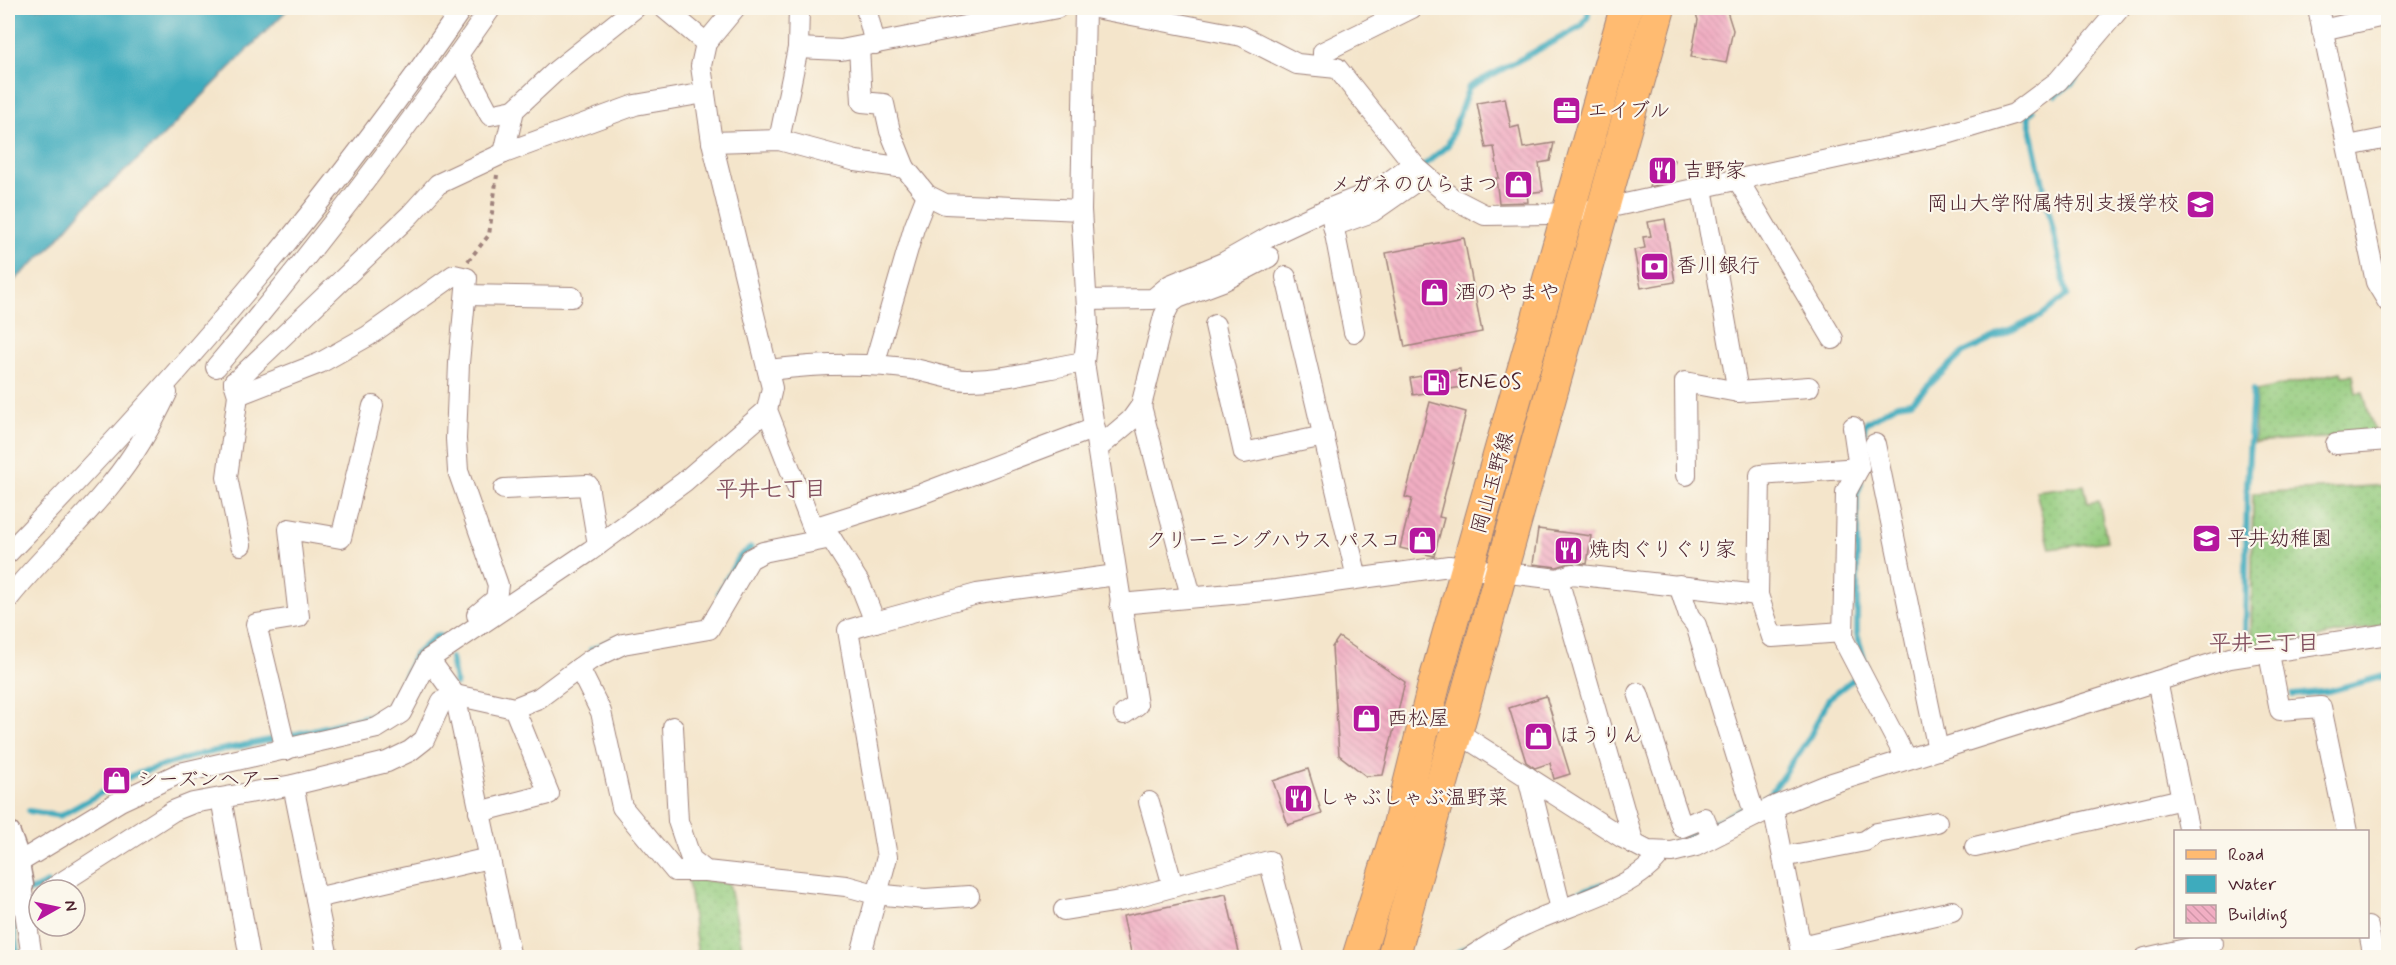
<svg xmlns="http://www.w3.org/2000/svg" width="2396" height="965" viewBox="0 0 2396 965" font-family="Mynerve,'Klee One',sans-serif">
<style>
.grass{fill:url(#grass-dots);stroke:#6e7554;stroke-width:1.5}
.water{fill:#3eabbd;stroke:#446574;stroke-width:1.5}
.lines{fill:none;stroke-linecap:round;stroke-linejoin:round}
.stream{stroke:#3eabbd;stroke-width:6}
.building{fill:url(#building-back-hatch)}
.minor-casing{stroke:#9f827b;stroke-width:22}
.tertiary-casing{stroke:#9f827b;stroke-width:27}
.primary-casing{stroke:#9f827b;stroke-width:34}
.path{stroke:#9f827b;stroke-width:4;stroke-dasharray:4.5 4.5;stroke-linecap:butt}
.minor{stroke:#fff;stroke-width:20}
.tertiary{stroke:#fff;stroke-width:24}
.primary{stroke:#ffbb71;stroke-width:32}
.labels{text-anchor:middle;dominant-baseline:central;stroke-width:4.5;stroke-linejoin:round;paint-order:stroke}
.poi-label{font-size:21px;fill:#4a1f2b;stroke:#fbf7ec;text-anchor:start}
.street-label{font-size:21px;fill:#4a1f2b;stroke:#fbf7ec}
.neighbourhood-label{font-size:22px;font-weight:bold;fill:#845160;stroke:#fbf7ec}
</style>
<defs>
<pattern id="grass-dots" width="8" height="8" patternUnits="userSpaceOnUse" patternTransform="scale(1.5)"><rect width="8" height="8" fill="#93cb7d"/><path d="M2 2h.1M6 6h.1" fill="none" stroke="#80ae6c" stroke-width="1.8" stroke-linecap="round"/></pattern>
<pattern id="building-back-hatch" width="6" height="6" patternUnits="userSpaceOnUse" patternTransform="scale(1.5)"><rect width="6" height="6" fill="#f1aec3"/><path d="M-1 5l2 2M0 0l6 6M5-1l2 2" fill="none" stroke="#d095a8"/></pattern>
</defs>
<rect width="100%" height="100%" fill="#fbf7ec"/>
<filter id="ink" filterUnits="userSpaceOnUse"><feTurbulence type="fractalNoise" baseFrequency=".0167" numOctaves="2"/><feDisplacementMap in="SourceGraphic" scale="12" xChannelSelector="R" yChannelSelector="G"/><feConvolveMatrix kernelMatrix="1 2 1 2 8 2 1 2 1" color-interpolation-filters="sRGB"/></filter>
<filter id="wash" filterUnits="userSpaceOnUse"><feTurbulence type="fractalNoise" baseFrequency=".008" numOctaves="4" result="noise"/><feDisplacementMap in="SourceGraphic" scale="24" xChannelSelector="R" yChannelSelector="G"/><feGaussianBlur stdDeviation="1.35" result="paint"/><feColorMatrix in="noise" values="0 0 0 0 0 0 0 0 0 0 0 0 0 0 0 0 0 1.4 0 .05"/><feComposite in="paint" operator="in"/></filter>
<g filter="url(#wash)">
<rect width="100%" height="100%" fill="#f4e5cb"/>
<g class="grass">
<polygon points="2341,372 2342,376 2353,375 2356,393 2363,392 2375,434 2254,443 2256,391"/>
<polygon points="2084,485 2088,503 2099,501 2107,541 2050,549 2036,491"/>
<polygon points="2388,485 2388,624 2305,640 2251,647 2253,493"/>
<polygon points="688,878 729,883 744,957 698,957"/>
</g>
<polygon class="water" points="8,8 289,8 158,141 85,207 48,250 8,286"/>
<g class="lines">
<g class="stream">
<polyline points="2056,95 2073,82 2103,43"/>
<polyline points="1422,167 1448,145 1469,87 1582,26 1588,16 1588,8"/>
<polyline points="1863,436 1865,424 1897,404 1911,402 1963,353 2041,316 2067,295 2028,115 2033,111"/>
<polyline points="1861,483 1857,494 1857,634 1866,666"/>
<polyline points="719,593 739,557 751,548"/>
<polyline points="2245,646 2247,488 2253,390"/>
<polyline points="591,650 617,638"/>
<polyline points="451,658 456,684"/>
<polyline points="2293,695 2329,691 2388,675"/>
<polyline points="431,704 439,689"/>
<polyline points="293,735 377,714 387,709 394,699 415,655 437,635 444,638"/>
<polyline points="29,811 60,816 135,774 201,754 274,739"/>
<polyline points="1674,843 1769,796 1808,740 1829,698 1860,674"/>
<polyline points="8,895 33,890 48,883"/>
<polyline points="8,899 18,958"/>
<path d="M 1448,958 C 1498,928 1546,903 1602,884"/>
</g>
</g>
<g id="blocks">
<g class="building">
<polygon points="1694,8 1726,8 1733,30 1726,63 1691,57 1698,20"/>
<polygon points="1505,98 1511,128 1519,126 1523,148 1554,143 1550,161 1539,163 1543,191 1527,193 1528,202 1499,203 1496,178 1499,178 1494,147 1486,148 1477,103"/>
<polygon points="1657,156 1674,160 1668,182 1649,187"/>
<polygon points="1665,219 1675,282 1641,288 1634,250 1645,248 1643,237 1651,236 1648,222"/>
<polygon points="1464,238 1482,332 1405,347 1386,253"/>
<polygon points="1460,369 1462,387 1413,395 1410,378"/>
<polygon points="1430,402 1466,412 1439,517 1444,518 1434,556 1400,548 1412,499 1405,497"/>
<polygon points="1538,529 1591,536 1587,564 1573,562 1557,567 1533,564"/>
<polygon points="1339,637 1405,682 1383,775 1366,776 1339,755 1332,647"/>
<polygon points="1546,696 1570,774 1554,779 1550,763 1535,768 1526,762 1509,708"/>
<polygon points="1308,769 1322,814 1288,825 1273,781"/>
<polygon points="1226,894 1240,957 1132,957 1123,916"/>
</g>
</g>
</g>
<g filter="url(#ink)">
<use href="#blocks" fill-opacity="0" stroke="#9f827b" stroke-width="1.5"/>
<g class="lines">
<defs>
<g id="minor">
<polyline points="664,8 706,43"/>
<polyline points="735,8 706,43 701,66 712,142 772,388 767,410 813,528 831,538 860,584 875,622 848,630 887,857 860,958"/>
<polyline points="866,8 875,44"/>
<polyline points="1085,8 1081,210 1088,325 1084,362 1137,705 1124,714"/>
<polyline points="1095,8 1242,36 1297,64 1337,68 1416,167 1452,198 1485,215 1548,214 1602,209 1947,134 2014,114 2058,81 2120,8"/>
<polyline points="2318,8 2376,282 2388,302"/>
<polyline points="2322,30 2388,15"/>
<polyline points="859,47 862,102 884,104 890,131 905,168"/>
<polyline points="798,48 841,50 1057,8"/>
<polyline points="458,55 490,115 514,110"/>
<polyline points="1323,66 1323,52 1412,8"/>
<polyline points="779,140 798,48 799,8"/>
<polyline points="712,142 779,140 856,161 905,168 927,195 945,204 1081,210"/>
<polyline points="2348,146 2388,138"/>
<polyline points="504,153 514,110 557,70 635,8"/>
<polyline points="1738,180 1833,339"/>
<polyline points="1702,188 1738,392"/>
<polyline points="1330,208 1354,332"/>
<polyline points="1333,226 1372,212 1425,175"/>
<polyline points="1286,277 1357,578"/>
<polyline points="466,295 572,297"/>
<polyline points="1087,300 1153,299 1170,285 1223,263 1274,234 1323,211 1379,189 1413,164"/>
<polyline points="1215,325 1244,453 1324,436"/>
<polyline points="874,365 914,228 927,195"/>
<path d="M 216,367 C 314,251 405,132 491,8"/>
<path d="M 768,370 C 816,364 865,362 913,369 C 932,372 948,380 967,380 C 1006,380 1046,368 1084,362"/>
<polyline points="234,382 238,395 227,477 241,545"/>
<polyline points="234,383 410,215 438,184 504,153 635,105 705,93"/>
<polyline points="238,395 320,363 368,336 454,275 467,278 459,363 456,439 458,471 498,585 496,599 477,615"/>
<polyline points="1141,406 1191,596"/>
<polyline points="1853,427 1859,468 1846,492 1843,639 1906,759"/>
<polyline points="1875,444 1938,750"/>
<polyline points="2336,444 2388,440"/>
<polyline points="1098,448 1131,420 1141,406 1164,316 1170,304 1178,298 1223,281 1269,257"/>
<polyline points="1686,475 1685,382 1738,392 1809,387"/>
<polyline points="504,489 588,485 598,545"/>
<polyline points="813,528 921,494 1095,428"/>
<path d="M 8,553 C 173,383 329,204 462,8"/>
<polyline points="1558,579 1572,574 1758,595"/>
<polyline points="1679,585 1689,616 1696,625 1755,816"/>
<path d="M 8,599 C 40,558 80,524 112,483 C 135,455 152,425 167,393"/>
<polyline points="1120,604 1276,590 1449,566 1558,579 1634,844"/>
<polyline points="875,622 977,594 1116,575"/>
<polyline points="1843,632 1772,637 1758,595 1760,475 1859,468"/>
<polyline points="2269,654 2280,710 2321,707 2347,832"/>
<polyline points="429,659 455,695 511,958"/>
<polyline points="579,668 601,712 622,807 675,871 706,871"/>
<polyline points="2157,681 2189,832"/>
<polyline points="1638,693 1682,827 1704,818 1712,837"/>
<polyline points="1429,709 1457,732 1623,838 1648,851 1672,852 1696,846 1773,807 1832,783 2230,658 2388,634"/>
<polyline points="673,727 678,821 691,859 706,871 846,886 875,894 925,899 969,896"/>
<polyline points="286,750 256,624 299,617 289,529 341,538 373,406"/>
<polyline points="1528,777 1561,909"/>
<polyline points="293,785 328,958"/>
<polyline points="221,798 250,958"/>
<polyline points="1149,802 1173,886"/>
<polyline points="1773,807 1803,957"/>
<polyline points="479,812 549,794 514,708"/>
<polyline points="1975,847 2182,799"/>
<polyline points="1783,857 1865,841 1877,833 1937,822"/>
<polyline points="8,869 120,801 180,773 377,728 401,713 429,659 590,551 684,482 767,410"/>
<polyline points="21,885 32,958"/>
<polyline points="50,890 173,811 193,803 293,785 387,762 410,751 424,740 442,701 455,695 514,708 539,698 590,660 623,644 709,629 750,559 763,552 831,538"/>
<polyline points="316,898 489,858"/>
<polyline points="1064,910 1120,901 1269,861 1295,958"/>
<polyline points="2368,927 2374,958"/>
<polyline points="1801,946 1952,911"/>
<path d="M 1469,958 C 1487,947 1505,934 1525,925 C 1567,904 1635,891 1662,852"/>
<polyline points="2145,958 2213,943"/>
</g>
<polyline id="tertiary" points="8,834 15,853 21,885"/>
<g id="primary">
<polyline points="1358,958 1398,829 1434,685 1626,8"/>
<polyline points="1393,958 1659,8"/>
</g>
</defs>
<use href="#minor" class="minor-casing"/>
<use href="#tertiary" class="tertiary-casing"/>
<use href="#primary" class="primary-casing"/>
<polyline class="path" points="468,261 489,235 497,175"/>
<use href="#minor" class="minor"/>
<use href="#tertiary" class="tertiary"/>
<use href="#primary" class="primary"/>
</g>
</g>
<defs>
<symbol id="office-square" viewBox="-11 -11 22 22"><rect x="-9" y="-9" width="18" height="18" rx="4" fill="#b5179e" stroke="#fbf7ec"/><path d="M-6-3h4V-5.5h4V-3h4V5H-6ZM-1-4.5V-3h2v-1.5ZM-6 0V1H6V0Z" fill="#fff"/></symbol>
<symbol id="restaurant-square" viewBox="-11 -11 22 22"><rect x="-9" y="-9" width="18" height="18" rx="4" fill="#b5179e" stroke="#fbf7ec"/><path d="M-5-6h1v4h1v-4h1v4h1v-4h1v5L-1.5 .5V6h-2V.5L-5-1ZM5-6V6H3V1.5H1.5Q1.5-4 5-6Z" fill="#fff"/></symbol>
<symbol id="shop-square" viewBox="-11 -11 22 22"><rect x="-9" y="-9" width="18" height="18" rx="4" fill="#b5179e" stroke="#fbf7ec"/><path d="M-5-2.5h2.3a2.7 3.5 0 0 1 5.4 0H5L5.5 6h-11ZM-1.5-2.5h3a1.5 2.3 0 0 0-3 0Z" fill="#fff"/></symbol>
<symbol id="school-square" viewBox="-11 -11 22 22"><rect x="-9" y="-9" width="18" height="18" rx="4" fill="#b5179e" stroke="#fbf7ec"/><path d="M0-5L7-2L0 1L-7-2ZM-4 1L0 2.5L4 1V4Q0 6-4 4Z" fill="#fff"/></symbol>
<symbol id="bank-square" viewBox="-11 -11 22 22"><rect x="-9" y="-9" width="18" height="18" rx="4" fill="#b5179e" stroke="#fbf7ec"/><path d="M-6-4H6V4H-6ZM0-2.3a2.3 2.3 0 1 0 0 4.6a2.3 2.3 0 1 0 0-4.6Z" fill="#fff"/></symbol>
<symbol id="fuel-square" viewBox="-11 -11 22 22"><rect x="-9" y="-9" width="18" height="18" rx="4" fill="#b5179e" stroke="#fbf7ec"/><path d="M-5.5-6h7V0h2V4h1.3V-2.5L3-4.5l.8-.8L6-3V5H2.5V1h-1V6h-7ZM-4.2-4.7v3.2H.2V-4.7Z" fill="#fff"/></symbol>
</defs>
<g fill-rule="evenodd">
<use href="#office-square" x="1550" y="94" width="33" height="33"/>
<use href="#restaurant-square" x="1646" y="154" width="33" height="33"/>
<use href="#shop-square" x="1502" y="168" width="33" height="33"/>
<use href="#school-square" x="2184" y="188" width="33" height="33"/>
<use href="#bank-square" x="1638" y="250" width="33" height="33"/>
<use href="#shop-square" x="1418" y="276" width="33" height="33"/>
<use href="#fuel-square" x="1420" y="366" width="33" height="33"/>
<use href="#school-square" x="2190" y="522" width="33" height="33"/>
<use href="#shop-square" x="1406" y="524" width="33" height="33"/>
<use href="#restaurant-square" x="1552" y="534" width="33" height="33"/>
<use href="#shop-square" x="1350" y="702" width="33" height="33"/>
<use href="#shop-square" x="1522" y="720" width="33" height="33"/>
<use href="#shop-square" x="100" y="764" width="33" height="33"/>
<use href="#restaurant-square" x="1282" y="782" width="33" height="33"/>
</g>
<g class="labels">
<g class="poi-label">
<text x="1587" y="111">エイブル</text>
<text x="1683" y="171">吉野家</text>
<text x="1498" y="185" text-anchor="end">メガネのひらまつ</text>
<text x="2179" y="204" text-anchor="end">岡山大学附属特別支援学校</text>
<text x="1676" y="266">香川銀行</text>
<text x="1455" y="293">酒のやまや</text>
<text x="1457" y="382">ENEOS</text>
<text x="2227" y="539">平井幼稚園</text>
<text x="1401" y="541" text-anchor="end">クリーニングハウス パスコ</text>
<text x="1589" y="550">焼肉ぐりぐり家</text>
<text x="1387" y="719">西松屋</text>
<text x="1559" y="736">ほうりん</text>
<text x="137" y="780">シーズンヘアー</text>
<text x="1319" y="798">しゃぶしゃぶ温野菜</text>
</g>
<g class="street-label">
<text transform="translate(1493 483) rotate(-74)">岡山玉野線</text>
</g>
<g class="neighbourhood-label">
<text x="771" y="490">平井七丁目</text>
<text x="2264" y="644">平井三丁目</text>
</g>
</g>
<rect width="2396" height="965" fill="none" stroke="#fbf7ec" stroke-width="30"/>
<rect x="2174" y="830" width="195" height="108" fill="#fbf7ec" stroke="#b4a19f" stroke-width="1.5"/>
<rect x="2186" y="850" width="30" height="9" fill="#ffbb71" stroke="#b4a19f" stroke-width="1.5"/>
<text x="2228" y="860" font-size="18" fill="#4a1f2b">Road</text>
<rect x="2186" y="875" width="30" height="18" fill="#3eabbd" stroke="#b4a19f" stroke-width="1.5"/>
<text x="2228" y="890" font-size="18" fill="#4a1f2b">Water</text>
<rect x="2186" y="905" width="30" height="18" fill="url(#building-back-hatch)" stroke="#b4a19f" stroke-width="1.5"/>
<text x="2228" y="920" font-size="18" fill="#4a1f2b">Building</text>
<g transform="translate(57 908) rotate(81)"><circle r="28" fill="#fbf7ec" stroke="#b4a19f" stroke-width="1.5"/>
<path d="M0-4.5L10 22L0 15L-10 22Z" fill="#b5179e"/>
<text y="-9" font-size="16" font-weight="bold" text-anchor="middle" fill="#4a1f2b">N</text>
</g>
</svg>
